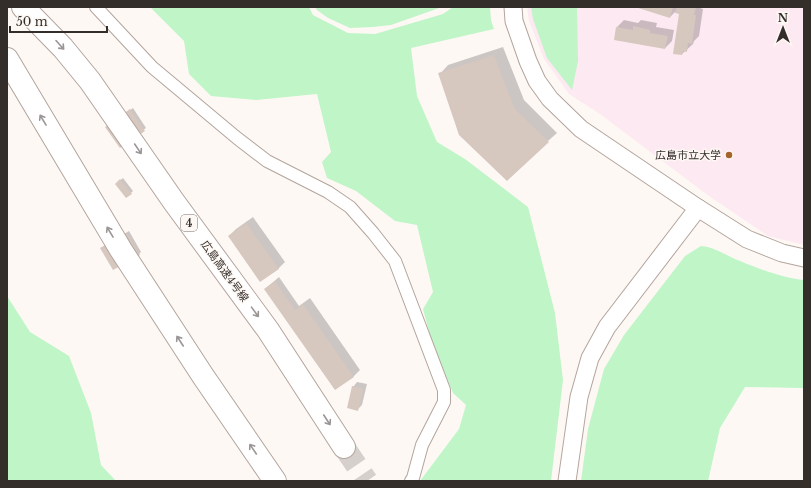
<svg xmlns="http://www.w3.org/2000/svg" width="811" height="488" viewBox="0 0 811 488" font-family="'Libre Baskerville','Noto Sans JP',serif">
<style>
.education{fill:#fde9f1}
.green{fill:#bff5c7}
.shadow{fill:#0003}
.building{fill:#d6c7bf}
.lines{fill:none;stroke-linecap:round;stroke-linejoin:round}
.highway-tunnel{stroke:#d6d0cd;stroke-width:22;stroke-dasharray:22 11;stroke-linecap:butt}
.street-casing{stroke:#b3a49d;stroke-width:14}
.secondary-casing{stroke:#b3a49d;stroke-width:19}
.highway-casing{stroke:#b3a49d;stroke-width:24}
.street{stroke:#fff;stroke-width:12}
.secondary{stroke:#fff;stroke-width:17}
.highway{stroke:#fff;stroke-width:22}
.oneway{stroke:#9a9695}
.poi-dot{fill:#a3652a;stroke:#fef8f5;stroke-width:1.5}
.labels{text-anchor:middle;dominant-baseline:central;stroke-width:3;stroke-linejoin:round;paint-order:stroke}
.shield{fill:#fef8f5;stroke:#716b68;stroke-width:1}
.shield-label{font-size:10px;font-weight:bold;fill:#342e2b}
.poi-label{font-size:11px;fill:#342e2b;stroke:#fef8f5;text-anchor:end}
.street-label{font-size:11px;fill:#342e2b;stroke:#fef8f5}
</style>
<rect width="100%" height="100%" fill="#fef8f5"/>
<polygon class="education" points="527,7 804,7 804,245 768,236 709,196 600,114 569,94 544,59 529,21"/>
<g class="green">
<polygon points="150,7 309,7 313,15 348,33 375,34 443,14 453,7 490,7 491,20 494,29 411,48 417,96 437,142 465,159 528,207 555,313 563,380 551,481 420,481 459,429 466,405 453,393 432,343 423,309 433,292 417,225 395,221 356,191 327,178 322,162 331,152 317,94 256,100 211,96 189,74 184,41"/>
<polygon points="315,7 442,7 391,25 373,27 350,28 328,18 317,10"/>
<polygon points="531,7 577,7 578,61 572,90 547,58 533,19"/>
<path d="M 701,246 C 713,247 722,253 733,258 C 751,266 785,279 804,280 L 804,388 L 745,387 L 720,428 L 708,481 L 581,481 L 588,429 L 604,369 L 624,335 L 685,256 Z"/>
<polygon points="7,296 30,332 69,356 91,413 101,465 116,481 7,481"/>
</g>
<g class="shadow">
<polygon points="637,7 700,7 700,8 703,9 699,36 694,41 693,44 682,54 680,13 675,12 670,17"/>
<polygon points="624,20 638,23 641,20 657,23 656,27 674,30 672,41 665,48 617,27"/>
<polygon points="503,47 524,100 557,133 548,141 440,74 448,65"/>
<polygon points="133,108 146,128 120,147 108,125"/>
<polygon points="123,178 133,191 127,197 118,182"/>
<polygon points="253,217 285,262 278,269 229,236 236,229"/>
<polygon points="129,231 141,252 139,254 101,248"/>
<polygon points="279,277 299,306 310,298 360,370 354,376 335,389 265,289"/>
<polygon points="357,382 367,384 362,405 358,409 353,387"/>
</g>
<g class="building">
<polygon points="635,7 673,7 670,18"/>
<polygon points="677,7 696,7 694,15 696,15 692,44 688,43 687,52 683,51 682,55 673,54 679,14 675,13"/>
<polygon points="633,26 650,30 650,33 668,36 665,49 614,40 616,27 633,30"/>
<polygon points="494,55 515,109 549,142 507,181 459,135 438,73"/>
<polygon points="130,109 145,131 120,148 105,127"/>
<polygon points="120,179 132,194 126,198 115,184"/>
<polygon points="246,223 279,269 260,282 228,236"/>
<polygon points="127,233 140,255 113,270 100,248"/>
<polygon points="275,281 295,310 303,304 354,377 335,390 264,289"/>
<polygon points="352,386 363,389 358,411 347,408"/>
</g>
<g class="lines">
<polyline class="highway-tunnel" points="344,447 367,481"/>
<defs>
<polyline id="street" points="96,7 152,67 237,138 267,161 328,192 350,207 373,233 395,261 444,390 444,402 422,445 413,478 411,481"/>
<g id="secondary">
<polyline points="513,7 514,21 528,61 537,81 550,99 581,129 698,208 747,239 782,253 804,258"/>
<polyline points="567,481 579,397 590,358 607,327 698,208"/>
</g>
<g id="highway">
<polyline points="23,7 63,48 90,81 174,202 268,330 344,447"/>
<polyline points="7,59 121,250 203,376 275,481"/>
</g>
</defs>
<use href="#street" class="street-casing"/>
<use href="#secondary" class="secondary-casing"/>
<use href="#highway" class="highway-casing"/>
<use href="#street" class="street"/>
<use href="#secondary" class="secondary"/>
<use href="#highway" class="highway"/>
</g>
<defs><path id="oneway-shaft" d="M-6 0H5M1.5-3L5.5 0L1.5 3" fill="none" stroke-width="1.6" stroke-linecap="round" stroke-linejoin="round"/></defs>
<g class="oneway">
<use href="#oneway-shaft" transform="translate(60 45) rotate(48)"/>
<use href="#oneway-shaft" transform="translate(43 120) rotate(-121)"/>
<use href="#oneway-shaft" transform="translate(138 149) rotate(56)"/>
<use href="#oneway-shaft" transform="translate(110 232) rotate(-121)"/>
<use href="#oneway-shaft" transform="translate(255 312) rotate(54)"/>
<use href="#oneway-shaft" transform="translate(180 341) rotate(-123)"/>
<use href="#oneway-shaft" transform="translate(327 420) rotate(57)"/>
<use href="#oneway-shaft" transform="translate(253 449) rotate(-124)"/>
</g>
<circle class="poi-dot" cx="729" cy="155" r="4"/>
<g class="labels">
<rect class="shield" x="181" y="215" width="16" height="16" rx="3"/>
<g class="shield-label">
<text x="189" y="223">4</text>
</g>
<g class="poi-label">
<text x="721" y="155">広島市立大学</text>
</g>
<g class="street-label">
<text transform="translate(225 271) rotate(54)">広島高速4号線</text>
</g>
</g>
<rect width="811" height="488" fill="none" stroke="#342e2b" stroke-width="16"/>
<g transform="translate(783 28)" stroke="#fef8f5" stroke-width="3" paint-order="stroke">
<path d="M0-3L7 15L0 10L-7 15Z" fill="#342e2b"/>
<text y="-6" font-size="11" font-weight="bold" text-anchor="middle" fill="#342e2b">N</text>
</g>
<path d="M10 26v6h97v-6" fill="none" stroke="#342e2b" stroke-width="2"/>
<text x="16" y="26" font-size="12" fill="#342e2b" stroke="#fef8f5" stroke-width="3" paint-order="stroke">50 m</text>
</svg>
